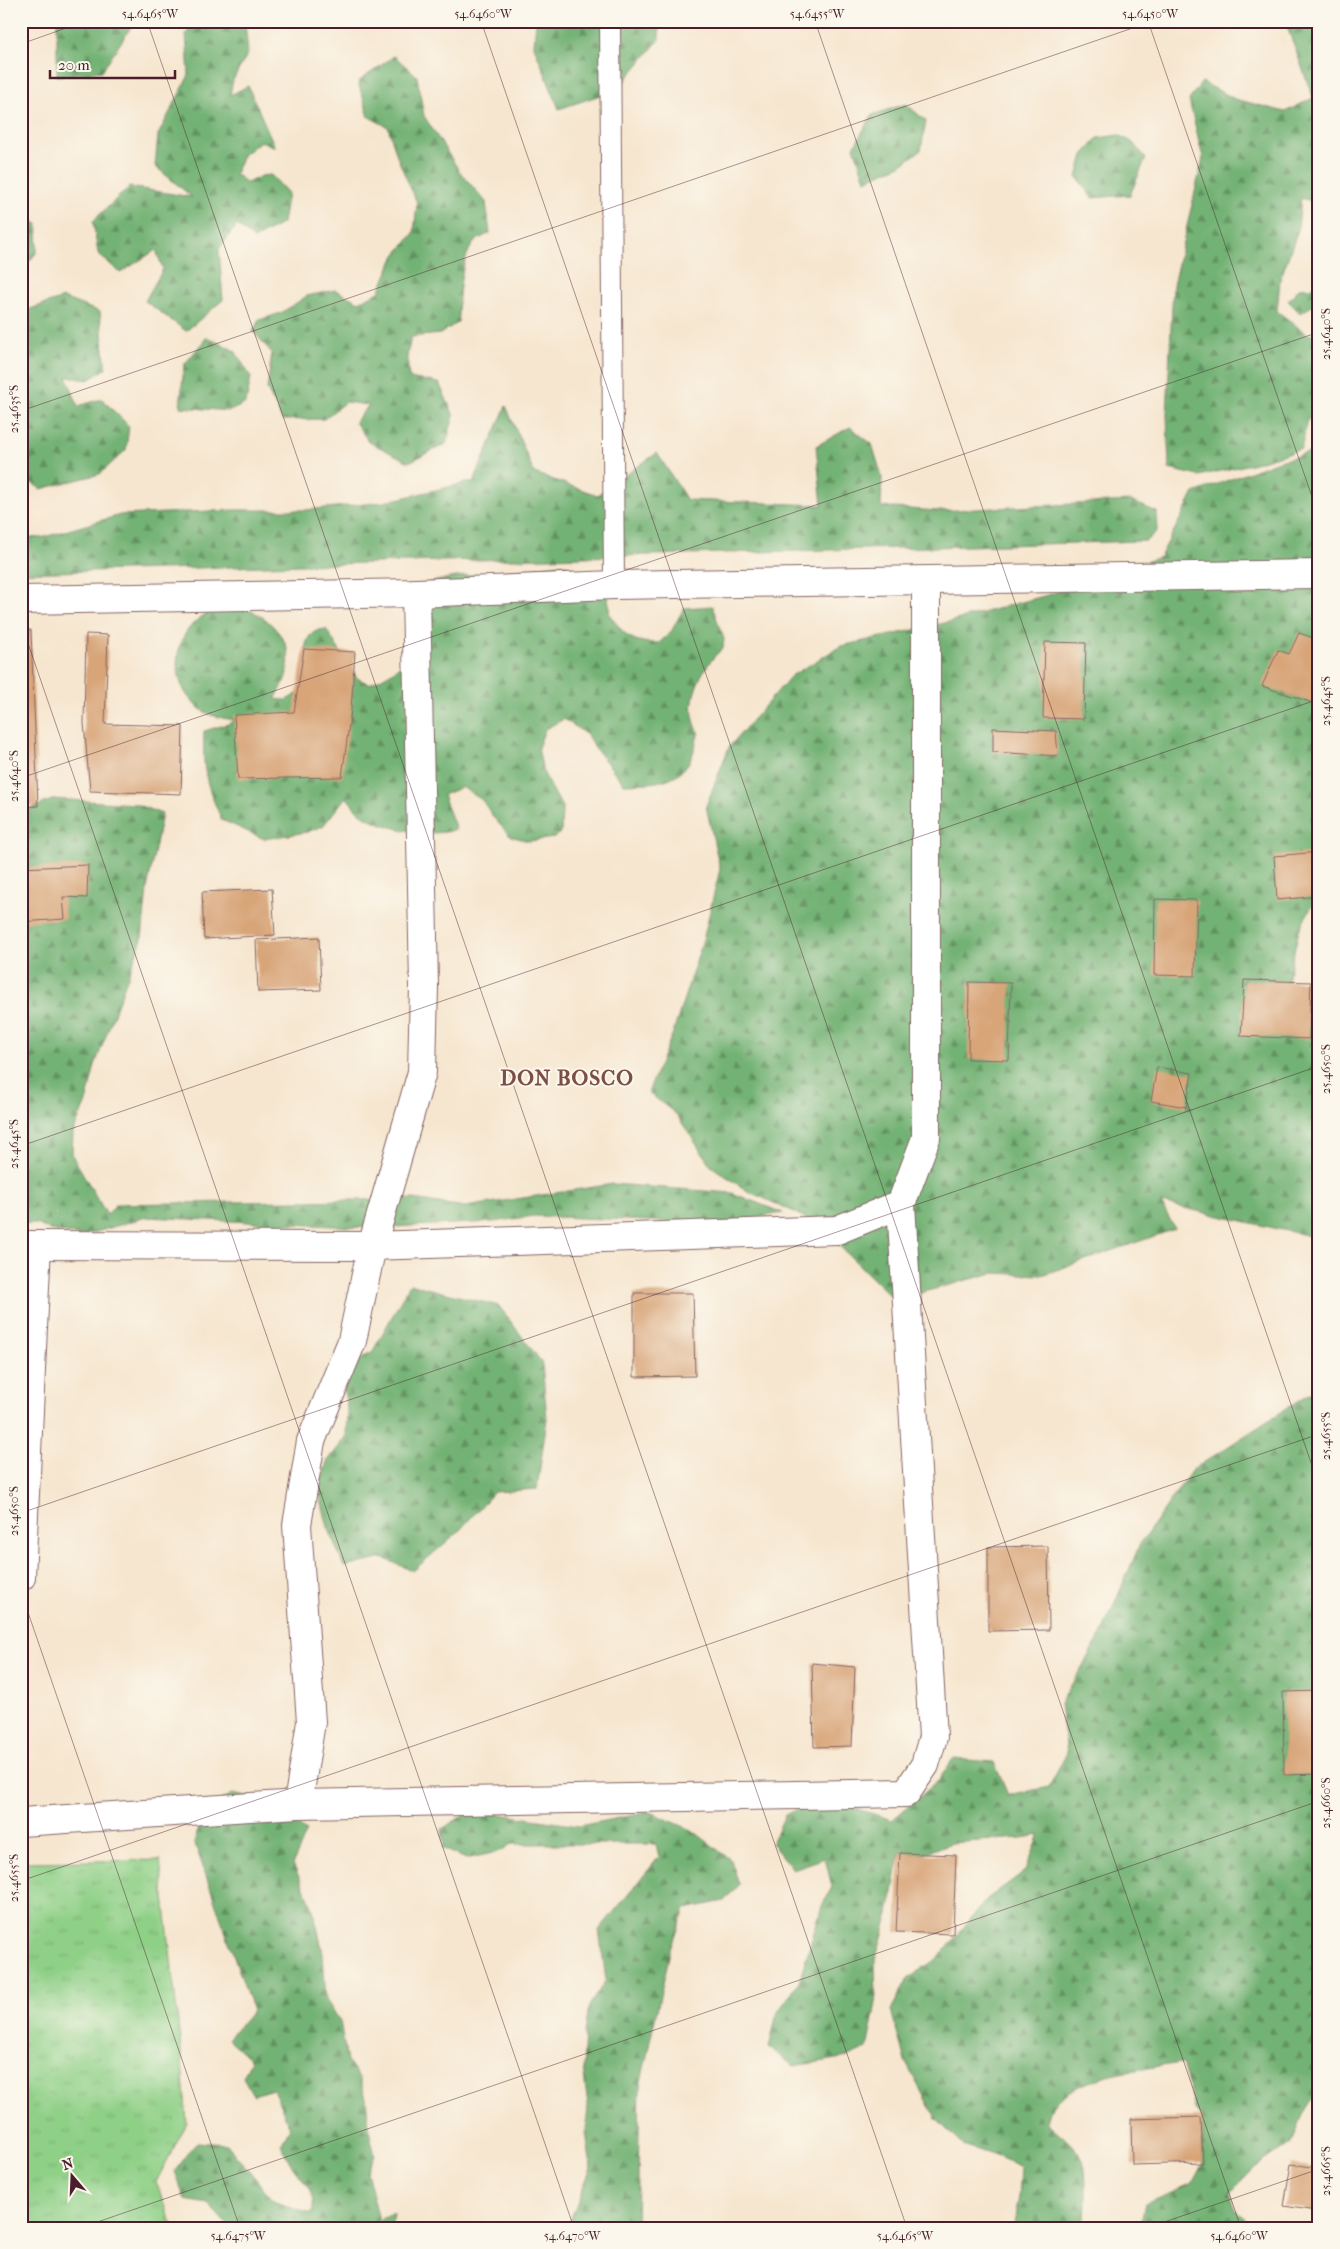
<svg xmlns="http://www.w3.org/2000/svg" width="1340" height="2249" viewBox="0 0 1340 2249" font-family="'IM FELL French Canon',serif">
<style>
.grass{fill:url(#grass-tufts);stroke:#6c7859}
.forest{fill:url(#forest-firs);stroke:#5e6850}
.building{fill:#d8a579}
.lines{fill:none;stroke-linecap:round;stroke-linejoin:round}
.lane-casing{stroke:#866564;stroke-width:22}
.street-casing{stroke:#866564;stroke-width:30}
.lane{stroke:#fff;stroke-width:20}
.street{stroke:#fff;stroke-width:28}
.ticks{fill:none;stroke:#4a1f2b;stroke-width:1;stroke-opacity:0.45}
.labels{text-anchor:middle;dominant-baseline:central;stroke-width:4;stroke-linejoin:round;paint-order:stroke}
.district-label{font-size:21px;font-weight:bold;letter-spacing:1px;fill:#7c4e46;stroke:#fbf7ec}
.neatline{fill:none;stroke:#4a1f2b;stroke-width:2}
.ticks-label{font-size:12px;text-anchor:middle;fill:#4a1f2b}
</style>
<defs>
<pattern id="grass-tufts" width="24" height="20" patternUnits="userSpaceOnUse" patternTransform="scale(1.25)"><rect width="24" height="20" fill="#8fd087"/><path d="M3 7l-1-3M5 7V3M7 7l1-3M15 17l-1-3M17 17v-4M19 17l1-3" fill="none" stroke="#7db275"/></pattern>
<pattern id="forest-firs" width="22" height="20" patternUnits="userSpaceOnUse" patternTransform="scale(1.25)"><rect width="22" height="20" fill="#73b274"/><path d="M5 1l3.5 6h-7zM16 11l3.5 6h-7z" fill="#60905f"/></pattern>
</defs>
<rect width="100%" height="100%" fill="#fbf7ec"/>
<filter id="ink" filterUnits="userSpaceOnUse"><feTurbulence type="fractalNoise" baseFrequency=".02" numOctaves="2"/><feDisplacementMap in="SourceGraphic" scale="10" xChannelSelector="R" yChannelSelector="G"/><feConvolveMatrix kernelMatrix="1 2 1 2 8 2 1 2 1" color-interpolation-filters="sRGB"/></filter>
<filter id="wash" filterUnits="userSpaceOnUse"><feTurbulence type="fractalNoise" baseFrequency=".0096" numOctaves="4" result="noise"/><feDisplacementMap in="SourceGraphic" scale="20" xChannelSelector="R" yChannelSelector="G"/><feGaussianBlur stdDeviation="1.12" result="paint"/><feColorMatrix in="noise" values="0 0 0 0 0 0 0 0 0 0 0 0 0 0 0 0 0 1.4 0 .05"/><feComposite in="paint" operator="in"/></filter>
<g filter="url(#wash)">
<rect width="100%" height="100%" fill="#f6e6cf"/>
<polygon class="grass" points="160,1860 181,2049 187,2123 156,2182 174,2228 21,2228 21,1862"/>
<g class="forest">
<polygon points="57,21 135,21 102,71 57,76"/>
<polygon points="195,21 245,21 248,53 233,80 230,95 248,86 275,147 261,141 243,155 235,174 247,183 261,176 271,175 288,193 283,223 254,239 237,225 219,249 223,300 186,331 145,301 163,269 156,250 120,273 98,253 93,221 129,187 192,197 155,166 158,135 189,75 186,34"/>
<polygon points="536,21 660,21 659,40 618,89 559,109 534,46"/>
<polygon points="1285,21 1319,21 1319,203 1301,198 1298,230 1280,280 1277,311 1307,334 1319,336 1319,424 1308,418 1301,449 1255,463 1199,476 1169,469 1167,414 1173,285 1203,158 1189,100 1202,82 1235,99 1285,112 1313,98"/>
<path d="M 394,56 L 417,76 L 424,116 L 460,172 L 486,202 L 490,233 C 485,236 476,239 473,244 C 460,261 458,302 458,322 L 440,334 L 411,337 L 407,357 L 409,378 L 439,383 L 454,416 L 446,444 L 409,462 L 369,442 L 355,422 L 369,405 L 345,402 L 324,419 L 282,420 L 267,389 L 272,353 L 253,331 L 259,320 L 281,313 L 307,296 L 335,290 L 359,302 L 379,292 L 395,255 L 414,233 L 417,203 L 398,159 L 388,127 L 369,117 L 358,82 Z"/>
<polygon points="906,104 926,121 921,150 901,165 865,180 854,147 872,115"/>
<polygon points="1119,135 1132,142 1146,158 1130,195 1092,198 1077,177 1083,155 1098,138"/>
<polygon points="21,216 38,224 37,252 21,272"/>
<polygon points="1319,287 1319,302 1300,313 1288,301 1299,288"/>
<polygon points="63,298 100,312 106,369 88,380 67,377 78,406 102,399 129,426 126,450 100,474 41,489 21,476 21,368 30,309"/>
<polygon points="207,337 235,351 251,377 246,403 230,411 180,407 184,365"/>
<polygon points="506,406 534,473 597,495 657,453 687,500 822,505 816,446 850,427 872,444 882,477 881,507 938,511 1131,501 1157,512 1157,531 1146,541 21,573 21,537 41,538 120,515 234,510 306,510 384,502 474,481"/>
<polygon points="1319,450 1319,892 1299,930 1285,991 1319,1007 1319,1238 1161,1203 1175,1229 1042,1275 993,1273 895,1300 823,1230 797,1213 749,1192 711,1166 676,1114 648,1092 673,1033 704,936 720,869 706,806 729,747 791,676 841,646 945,623 1051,594 1160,557 1194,493 1276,462"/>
<path d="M 563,564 L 603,582 L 610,607 L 609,614 C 626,636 630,643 659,643 L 671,632 L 684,608 L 712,606 L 724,639 L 723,648 C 701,667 682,705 699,732 C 696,741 694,755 689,762 C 674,785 649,783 624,784 L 594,747 L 587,735 L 564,719 L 545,729 L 538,748 L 543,772 L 562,807 L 561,832 L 554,838 L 529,841 L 510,836 L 494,818 L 482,800 L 462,787 L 443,795 L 456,829 C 433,839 378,828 359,812 C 354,807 350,801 346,797 L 323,826 L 307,832 L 264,839 L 222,820 C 206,785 202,770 204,731 L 228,724 L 235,720 C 223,718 210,717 199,708 C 159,676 177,610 230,608 C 253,607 268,618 281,636 C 295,655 287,682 275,699 L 286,700 L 312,686 C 308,667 294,631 326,629 L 357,678 L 369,684 C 408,667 407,658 424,621 L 401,608 L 411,587 L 449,578 Z"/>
<polygon points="54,799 135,804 162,814 147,889 142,939 95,1065 87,1099 73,1133 72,1155 107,1215 116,1204 414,1199 465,1207 613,1184 732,1193 783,1213 718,1224 534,1216 494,1222 372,1228 146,1217 83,1236 50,1230 36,1224 21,1224 21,813"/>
<polygon points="410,1284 499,1306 542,1363 547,1419 537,1489 494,1492 458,1532 413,1571 383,1558 344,1567 328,1527 318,1488 327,1462 346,1437 347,1409 341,1371 373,1351"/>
<path d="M 1309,1394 L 1319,1394 L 1319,2090 L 1303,2115 L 1292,2142 L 1256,2167 L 1230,2193 L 1237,2212 L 1246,2222 L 1280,2222 L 1283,2228 L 1140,2228 L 1145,2203 L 1192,2184 L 1203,2163 L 1201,2117 L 1195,2109 L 1182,2063 C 1148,2068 1071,2076 1052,2107 C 1049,2111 1047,2117 1046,2122 C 1058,2132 1073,2144 1082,2158 C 1088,2168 1086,2215 1084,2228 L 1013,2228 L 1019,2197 L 1021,2167 L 999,2157 L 963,2145 L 936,2119 L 905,2061 L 891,2010 L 908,1978 L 938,1958 L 987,1899 L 1025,1871 L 1040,1835 L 1021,1838 L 951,1843 L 923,1854 L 900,1853 L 889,1914 L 875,1960 L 876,2003 L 867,2049 L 848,2057 L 794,2066 L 769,2048 L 777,2013 L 799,1982 L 822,1906 L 832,1887 L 825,1858 L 793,1869 L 772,1843 L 785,1815 L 808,1803 L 843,1804 L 892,1820 L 938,1781 L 953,1759 L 994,1762 L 1008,1795 L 1049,1787 L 1067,1753 L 1060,1704 L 1101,1635 L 1140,1544 L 1192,1470 Z"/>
<path d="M 233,1794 L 255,1799 L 274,1813 L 307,1831 L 293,1864 L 312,1905 L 323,1953 L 326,2000 L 340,2021 L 347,2061 L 360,2079 L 366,2098 L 370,2135 L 375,2155 L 367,2172 L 379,2220 L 393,2213 L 391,2228 L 230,2228 L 208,2204 L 185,2200 L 175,2171 L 197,2142 L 227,2144 L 275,2202 L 312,2213 C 317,2193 305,2183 294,2168 C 288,2161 285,2152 281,2144 L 290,2128 L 273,2089 L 253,2095 L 243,2077 L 251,2060 L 228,2039 L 253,2011 L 194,1841 C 205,1814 205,1807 233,1794 Z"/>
<polygon points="472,1810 579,1826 650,1812 692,1830 731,1860 739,1884 724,1901 685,1909 670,1952 640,2086 637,2228 567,2228 591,2168 586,2131 588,2105 583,2068 585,2032 589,2006 606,1980 599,1930 659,1857 656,1844 511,1844 501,1851 466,1859 444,1849 442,1829"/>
</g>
<g id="blocks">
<g class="building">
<polygon points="21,630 31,630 38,806 21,807"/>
<polygon points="1299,633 1319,640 1319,705 1262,686 1278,650 1289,654"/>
<polygon points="86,634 108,635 105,724 183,726 181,794 90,791 84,723"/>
<polygon points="1045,642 1086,643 1084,719 1043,718"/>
<polygon points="304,649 355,652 351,710 342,777 238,779 234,715 294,712"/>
<polygon points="993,728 1056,731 1058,756 993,752"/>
<polygon points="1319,852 1319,896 1277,900 1274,856"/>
<polygon points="88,865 87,898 63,897 65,919 21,922 21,868"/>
<polygon points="272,889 275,935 204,939 202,892"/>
<polygon points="1155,899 1197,900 1195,976 1154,975"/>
<polygon points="319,937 321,990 258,992 256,940"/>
<polygon points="1244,980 1311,982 1309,1039 1241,1036"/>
<polygon points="969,982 1011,983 1009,1060 968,1059"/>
<polygon points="1157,1067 1192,1073 1186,1107 1151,1101"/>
<polygon points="634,1293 693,1293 695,1376 634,1377"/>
<polygon points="1048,1546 1049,1630 988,1631 988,1547"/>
<polygon points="812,1663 855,1667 852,1746 814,1747"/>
<polygon points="1319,1691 1319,1774 1284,1775 1283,1692"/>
<polygon points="900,1853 956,1855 953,1934 896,1932"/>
<polygon points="1201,2117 1203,2163 1132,2165 1131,2119"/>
<polygon points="1291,2164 1319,2168 1319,2228 1314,2228 1316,2211 1284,2206"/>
</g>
</g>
</g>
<g filter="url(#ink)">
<use href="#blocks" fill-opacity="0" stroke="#866564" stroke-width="1"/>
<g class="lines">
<defs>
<polyline id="lane" points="610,21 614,585"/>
<g id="street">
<polyline points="21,600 416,593 614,585 1319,574"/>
<polyline points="21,1245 372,1246 837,1230 901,1204 926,1138 926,581"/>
<polyline points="21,1577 37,1245"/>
<polyline points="298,1804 311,1722 297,1525 311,1441 352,1341 372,1246 422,1072 424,986 416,593"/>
<polyline points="21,1822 298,1804 906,1793 925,1765 933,1737 901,1204"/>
</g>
</defs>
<use href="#lane" class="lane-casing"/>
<use href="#street" class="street-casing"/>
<use href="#lane" class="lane"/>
<use href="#street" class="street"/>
</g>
</g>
<path class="ticks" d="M 147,21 L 907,2228M 481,21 L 1241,2228M 815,21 L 1319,1486M 1148,21 L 1319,517M 21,44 L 86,21M 21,411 L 1153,21M 21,623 L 574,2228M 21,778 L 1319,332M 21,1146 L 1319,699M 21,1513 L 1319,1066M 21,1592 L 240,2228M 21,1881 L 1319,1434M 80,2228 L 1319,1801M 1147,2228 L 1319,2169"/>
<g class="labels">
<g class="district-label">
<text x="567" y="1078">DON BOSCO</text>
</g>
</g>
<rect width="1340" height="2249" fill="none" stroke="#fbf7ec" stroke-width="55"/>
<g transform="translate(72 2176) rotate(341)" stroke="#fbf7ec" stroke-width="4" paint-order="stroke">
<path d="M0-4L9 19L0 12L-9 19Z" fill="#4a1f2b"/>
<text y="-8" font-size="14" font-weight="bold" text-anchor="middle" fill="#4a1f2b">N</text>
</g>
<path d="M50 70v8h125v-8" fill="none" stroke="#4a1f2b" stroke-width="2.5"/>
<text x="58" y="70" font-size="15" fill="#4a1f2b" stroke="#fbf7ec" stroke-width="4" paint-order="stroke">20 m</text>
<rect x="28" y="28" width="1284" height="2194" class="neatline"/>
<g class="ticks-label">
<text x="150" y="18">54.6465°W</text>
<text x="483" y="18">54.6460°W</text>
<text x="817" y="18">54.6455°W</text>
<text x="1150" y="18">54.6450°W</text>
<text transform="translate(1326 334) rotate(-90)" y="4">25.4640°S</text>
<text transform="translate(14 409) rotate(-90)" y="4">25.4635°S</text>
<text transform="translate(1326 701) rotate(-90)" y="4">25.4645°S</text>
<text transform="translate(14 776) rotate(-90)" y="4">25.4640°S</text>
<text transform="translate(1326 1069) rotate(-90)" y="4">25.4650°S</text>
<text transform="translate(14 1144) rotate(-90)" y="4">25.4645°S</text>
<text transform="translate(1326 1436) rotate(-90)" y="4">25.4655°S</text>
<text transform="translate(14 1511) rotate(-90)" y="4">25.4650°S</text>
<text transform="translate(1326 1803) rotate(-90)" y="4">25.4660°S</text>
<text transform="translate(14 1878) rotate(-90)" y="4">25.4655°S</text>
<text transform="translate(1326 2171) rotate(-90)" y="4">25.4665°S</text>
<text x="238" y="2240">54.6475°W</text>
<text x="572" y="2240">54.6470°W</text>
<text x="905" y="2240">54.6465°W</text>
<text x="1239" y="2240">54.6460°W</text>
</g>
</svg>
